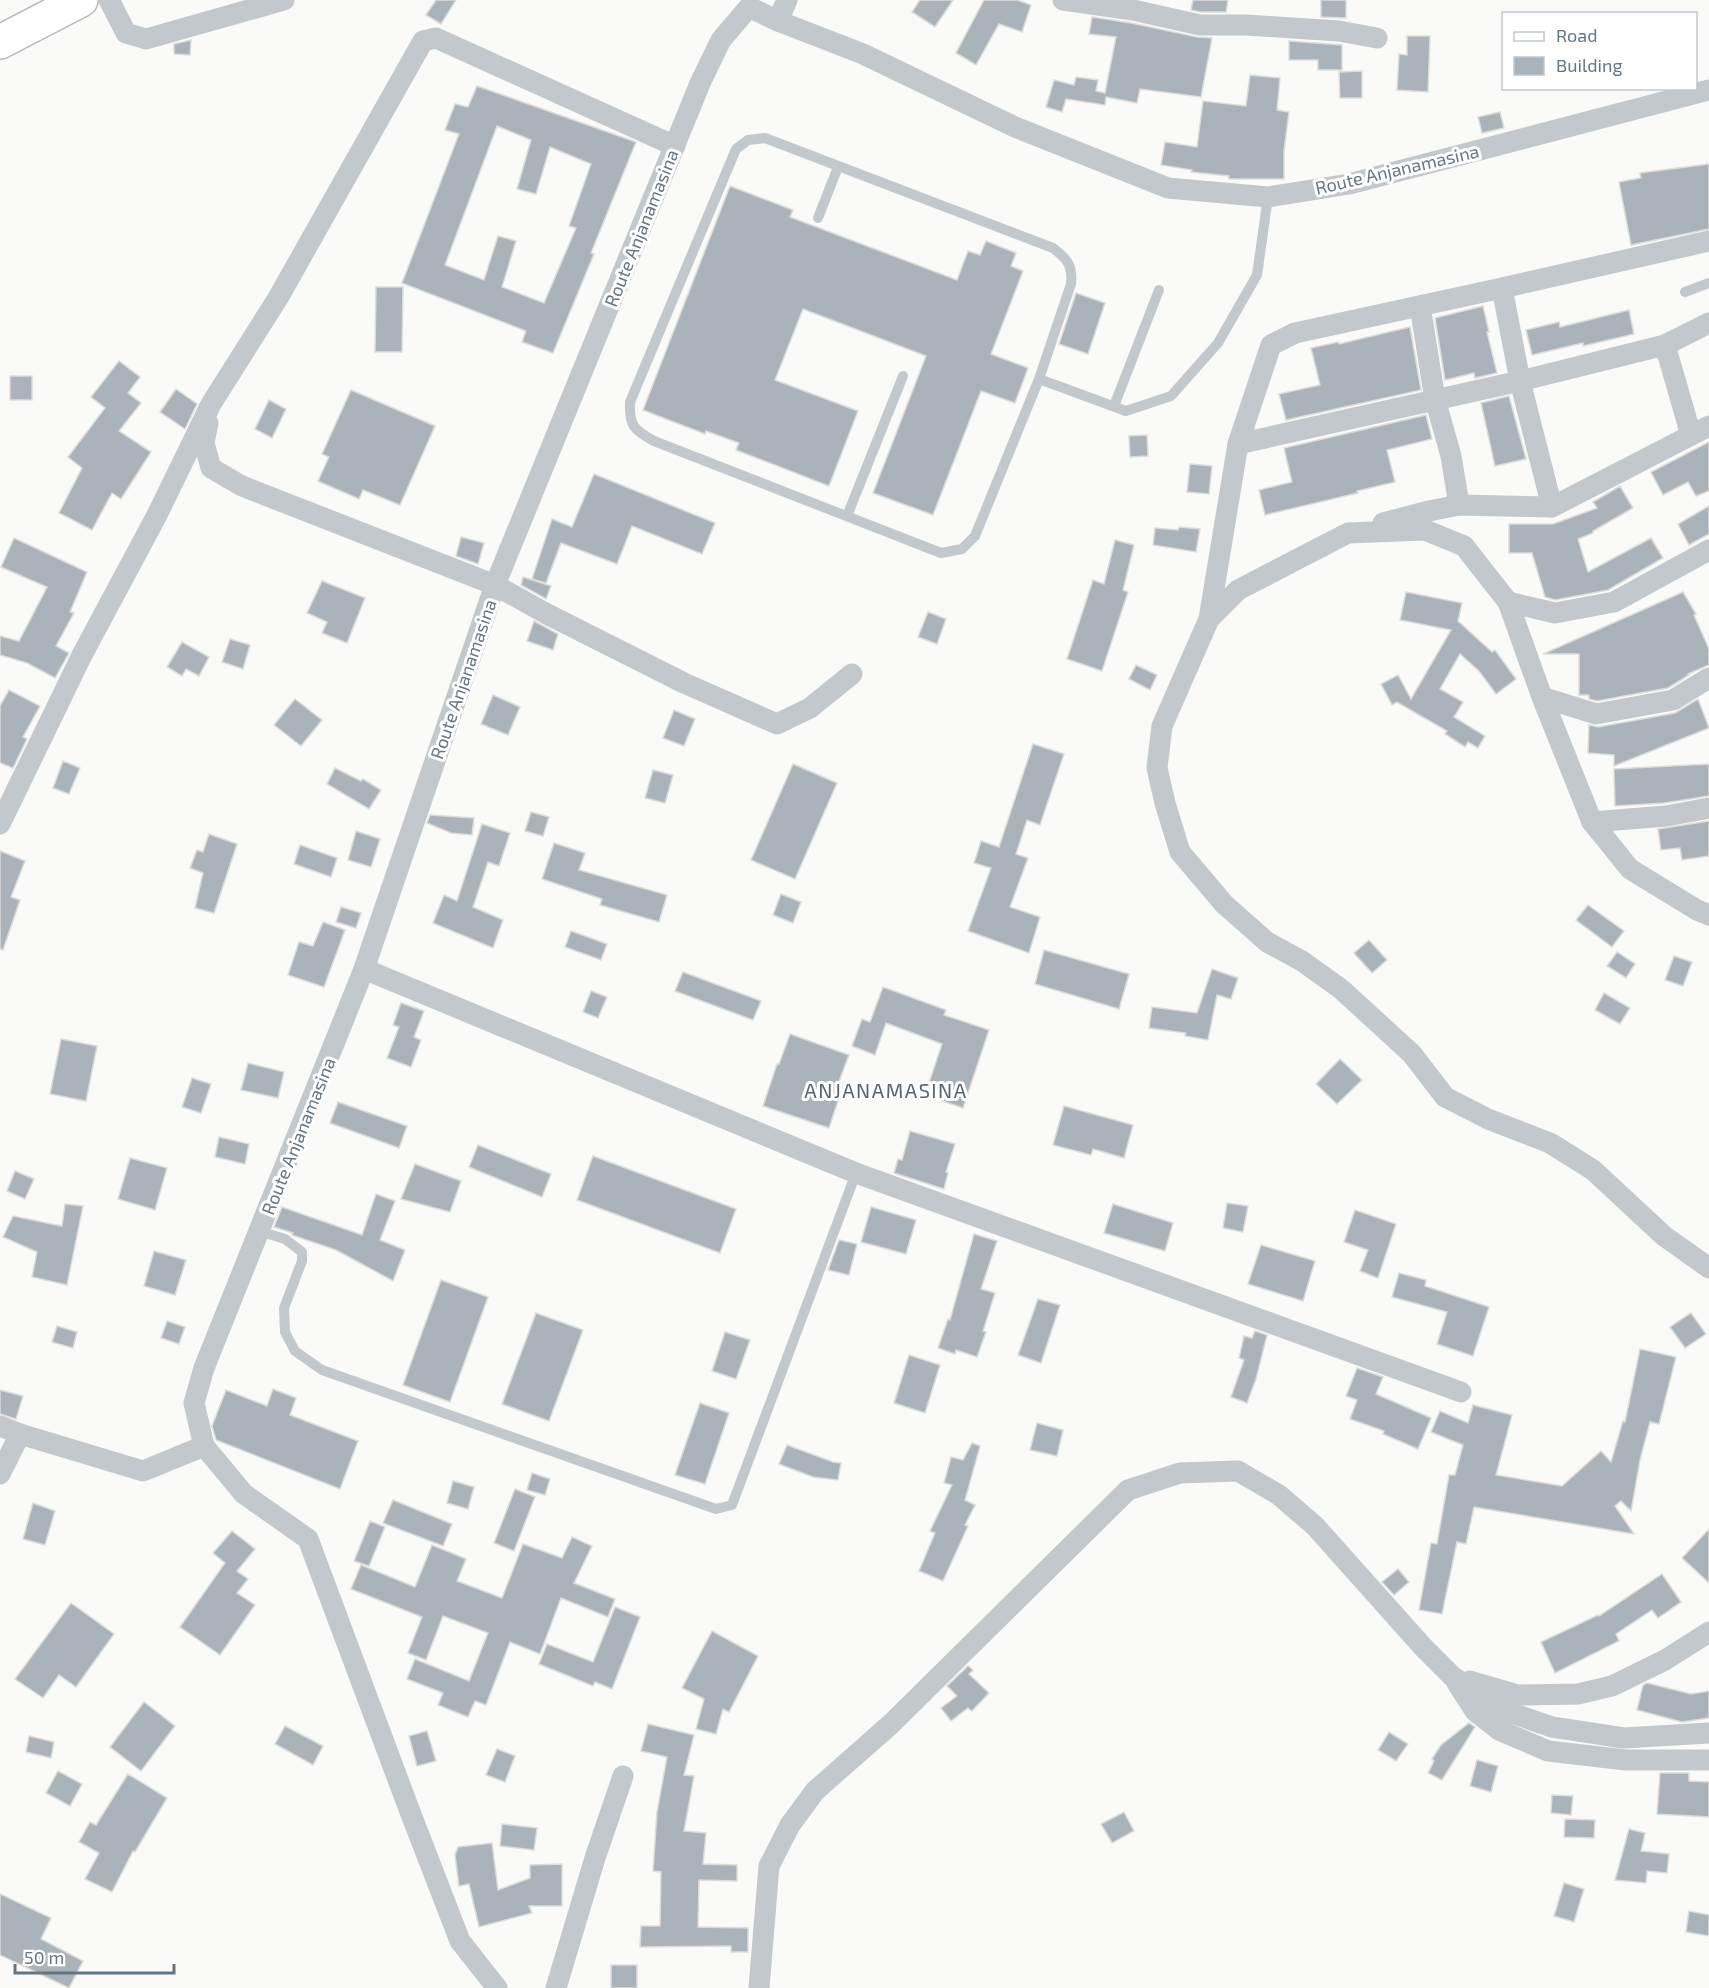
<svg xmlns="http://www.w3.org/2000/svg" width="1709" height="1988" viewBox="0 0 1709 1988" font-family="'Exo 2',sans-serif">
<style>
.building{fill:#aab3b9;stroke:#dcdcda;stroke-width:1.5;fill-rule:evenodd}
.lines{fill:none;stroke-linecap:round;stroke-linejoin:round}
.primary-casing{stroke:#b5babe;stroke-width:36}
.service{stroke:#c3c8cc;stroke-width:10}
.minor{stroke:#c3c8cc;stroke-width:21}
.primary{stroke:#fff;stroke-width:33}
.labels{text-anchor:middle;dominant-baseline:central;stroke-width:6;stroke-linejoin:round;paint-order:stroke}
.street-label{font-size:18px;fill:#657683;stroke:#fff}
.neighbourhood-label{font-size:20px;letter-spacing:1.5px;fill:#57646e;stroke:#fff}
</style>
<rect width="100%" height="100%" fill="#fafaf8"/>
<g class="building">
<polygon points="436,0 456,0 441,24 426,15"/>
<polygon points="920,0 953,0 935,27 912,12"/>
<polygon points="984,0 1017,0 1031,5 1022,32 999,24 976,65 956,53"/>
<polygon points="1193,0 1228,0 1226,12 1201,12 1191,10"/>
<polygon points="1321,0 1346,0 1346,18 1321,17"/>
<polygon points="1092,17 1131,23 1197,37 1212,38 1201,97 1140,89 1137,103 1106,97 1105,105 1066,99 1062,112 1046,107 1054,80 1074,85 1076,77 1098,80 1096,91 1105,93 1116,37 1089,34"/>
<polygon points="1407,36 1430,36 1428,92 1397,90 1399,54 1407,55"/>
<polygon points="191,40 190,55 174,54 174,44"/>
<polygon points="1289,41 1342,45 1342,70 1318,70 1318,60 1289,60"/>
<polygon points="1362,71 1362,98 1340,98 1339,72"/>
<polygon points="1250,75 1280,78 1277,110 1289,112 1284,151 1284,179 1229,179 1229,176 1191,172 1192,170 1161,165 1165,142 1197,147 1203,101 1246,106"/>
<path d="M 477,86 L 636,142 L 591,253 L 594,254 L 553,353 L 522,342 L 526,331 L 402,283 L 459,134 L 445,130 L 455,104 L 468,107 ZM 497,126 L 531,140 L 517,189 L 536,194 L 550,147 L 591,164 L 569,226 L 576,228 L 544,303 L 502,287 L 516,241 L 498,236 L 484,280 L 445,265 Z"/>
<polygon points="1500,112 1504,128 1482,133 1478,117"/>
<polygon points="1709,164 1709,229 1631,245 1619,182 1641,178 1640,173"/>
<polygon points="730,186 793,210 790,217 957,280 968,251 980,255 986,241 1016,253 1011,266 1023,271 991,354 1028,368 1015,403 981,391 933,515 873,493 926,356 803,309 775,380 858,411 829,486 736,450 739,443 706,431 705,434 643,410"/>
<polygon points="376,287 403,287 402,352 375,352"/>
<polygon points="1076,293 1105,303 1088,354 1059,344"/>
<polygon points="1483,306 1489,332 1487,332 1497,373 1475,378 1474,373 1445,380 1435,318"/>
<polygon points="1629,310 1634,334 1583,346 1583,343 1532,355 1526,330 1559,322 1560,327"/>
<polygon points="1410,327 1421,390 1286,420 1279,394 1320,385 1311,348 1338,342 1339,344"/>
<polygon points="119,361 140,377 128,393 141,403 119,431 151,452 121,499 112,493 92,530 59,513 82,468 68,457 105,408 91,397"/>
<rect x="10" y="376" width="22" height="24"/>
<polygon points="176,389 197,404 185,429 160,412"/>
<polygon points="351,390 435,426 400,505 363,490 359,499 318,481 329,457 322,454"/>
<polygon points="1509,396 1526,459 1495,466 1481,403"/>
<polygon points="269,400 286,409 272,438 255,429"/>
<polygon points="1426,415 1432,439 1387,450 1395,482 1357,491 1358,493 1265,515 1259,490 1292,482 1284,448"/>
<polygon points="1147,435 1148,456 1130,457 1129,436"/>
<polygon points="1709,442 1709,491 1696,496 1688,482 1663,495 1651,472"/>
<polygon points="1190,464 1212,466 1209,494 1187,492"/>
<polygon points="594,474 715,523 702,554 632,526 617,564 561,543 546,583 532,579 552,519 572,527"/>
<polygon points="1620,486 1633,508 1593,531 1593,533 1578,539 1588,572 1651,538 1663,558 1608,590 1555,600 1545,597 1532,553 1509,553 1509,524 1553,524 1597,508 1593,502"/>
<polygon points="1709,506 1709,534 1689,545 1678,524"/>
<polygon points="1179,527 1200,529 1196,552 1153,545 1155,528 1178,530"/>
<polygon points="461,537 484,543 478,564 456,556"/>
<polygon points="14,538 87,572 70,612 74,613 56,646 69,653 55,678 27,663 0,655 0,636 19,641 47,587 1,567"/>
<polygon points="1115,540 1134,545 1123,590 1128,592 1102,671 1067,659 1093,580 1104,584"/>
<polygon points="523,577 551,586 546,599 521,585"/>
<polygon points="322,581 365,598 347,643 322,633 327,622 307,613"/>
<polygon points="1406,592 1462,603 1458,621 1492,652 1495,650 1516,679 1496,694 1479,671 1460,654 1440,689 1463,702 1454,717 1485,736 1478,748 1468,742 1465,747 1445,734 1447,731 1397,702 1392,705 1381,684 1398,675 1411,699 1451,630 1400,620"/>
<polygon points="1683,592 1696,614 1694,615 1709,649 1709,665 1688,674 1689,675 1668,688 1597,701 1589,699 1589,695 1579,695 1579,654 1543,654"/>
<polygon points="928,612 946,619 937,644 918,637"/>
<polygon points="534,621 558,634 553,650 527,641"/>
<polygon points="230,639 250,645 243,669 222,662"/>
<polygon points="182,642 209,657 199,676 186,669 182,676 167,667"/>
<polygon points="1136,665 1157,675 1150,690 1129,679"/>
<polygon points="9,690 40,706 23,737 27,739 13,768 0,763 0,706"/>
<polygon points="493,695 520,707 508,735 481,724"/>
<polygon points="295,699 322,720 301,746 274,725"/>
<polygon points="1698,699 1709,728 1614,766 1614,755 1588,753 1589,725 1598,727 1675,713"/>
<polygon points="674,710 695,719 684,746 663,738"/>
<polygon points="1033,744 1064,754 1040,825 1027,820 1016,854 1028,858 1010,907 1040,917 1029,953 968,931 991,868 974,863 981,841 999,847"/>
<polygon points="63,761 80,768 69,794 53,788"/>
<polygon points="793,764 837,783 795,879 751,860"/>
<polygon points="1709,764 1709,796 1664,803 1615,806 1614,769"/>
<polygon points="335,768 361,781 363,779 381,790 369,809 327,784"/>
<polygon points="653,770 673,775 665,803 645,798"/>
<polygon points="531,812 549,817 543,836 525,831"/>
<polygon points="430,815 474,818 472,835 451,833 427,823"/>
<polygon points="1709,821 1709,856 1682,860 1680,848 1661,850 1658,829"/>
<polygon points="482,824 510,833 499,866 488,862 473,907 503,920 493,948 433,923 444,895 457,901"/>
<polygon points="356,831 380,839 371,867 348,860"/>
<polygon points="209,834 237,844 214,913 195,908 203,873 190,868 197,850 203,852"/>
<polygon points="554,843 585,853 579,870 667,895 659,922 600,905 602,899 542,879"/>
<polygon points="300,845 337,858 331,877 294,864"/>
<polygon points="0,851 25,861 11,897 20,900 3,950 0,949"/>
<polygon points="781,894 801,902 793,923 773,915"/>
<polygon points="1588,905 1624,931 1612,947 1576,920"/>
<polygon points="341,907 361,913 356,928 336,922"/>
<polygon points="323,922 345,930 324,987 288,975 299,942 313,946"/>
<polygon points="571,931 607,944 601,960 565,947"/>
<polygon points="1369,940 1387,960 1372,973 1354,953"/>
<polygon points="1044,950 1129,974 1119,1009 1035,984"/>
<polygon points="1617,952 1635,964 1626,978 1607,966"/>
<polygon points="1674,956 1692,962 1683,986 1665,980"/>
<polygon points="1212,969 1238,978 1231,999 1217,995 1208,1040 1185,1036 1186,1033 1149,1028 1152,1007 1197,1013"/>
<polygon points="683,972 761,1001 753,1020 675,991"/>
<polygon points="883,987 946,1010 944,1015 989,1030 963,1108 925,1095 942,1044 886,1023 875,1055 852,1046 862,1019 870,1022"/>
<polygon points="591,991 607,997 598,1018 583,1012"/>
<polygon points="1604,993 1630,1008 1620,1024 1595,1010"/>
<polygon points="401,1003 424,1011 414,1037 421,1040 411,1067 387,1058 399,1027 393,1025"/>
<polygon points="790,1034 849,1055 838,1084 843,1086 829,1128 763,1106 777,1064 779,1064"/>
<polygon points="61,1039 97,1046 86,1101 50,1094"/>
<polygon points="1340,1059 1362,1080 1337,1104 1316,1084"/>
<polygon points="248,1063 284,1072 278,1098 241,1090"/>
<polygon points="192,1078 211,1084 201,1113 182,1107"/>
<polygon points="338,1102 407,1126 399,1148 330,1123"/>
<polygon points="1064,1106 1133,1125 1124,1158 1093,1149 1091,1155 1053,1145"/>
<polygon points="910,1131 955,1144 946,1172 948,1173 944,1189 894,1173 898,1159 902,1160"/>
<polygon points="219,1137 249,1144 245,1164 215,1157"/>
<polygon points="478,1145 551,1174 542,1197 469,1167"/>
<polygon points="593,1156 736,1209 720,1253 577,1200"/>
<polygon points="130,1158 167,1168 155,1210 118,1199"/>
<polygon points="415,1164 461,1181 450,1212 401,1199"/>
<polygon points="15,1171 34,1179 25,1199 7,1191"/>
<polygon points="376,1194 395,1201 380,1240 405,1250 393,1281 336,1250 292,1235 293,1233 274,1227 282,1207 362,1235"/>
<polygon points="1227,1203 1248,1206 1243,1232 1223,1228"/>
<polygon points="65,1204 83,1206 67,1285 32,1277 37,1252 3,1237 13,1216 62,1226"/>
<polygon points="1113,1204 1173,1223 1165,1251 1104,1233"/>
<polygon points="871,1207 916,1220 906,1254 861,1242"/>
<polygon points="1355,1210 1396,1224 1378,1278 1360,1271 1368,1250 1344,1242"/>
<polygon points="974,1234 997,1241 981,1289 995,1293 983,1331 986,1332 977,1357 956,1350 955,1354 938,1348 948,1319 950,1320"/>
<polygon points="839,1240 857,1244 849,1275 828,1270"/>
<polygon points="1261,1245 1315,1261 1303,1301 1248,1284"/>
<polygon points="154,1251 186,1260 175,1295 144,1286"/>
<polygon points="1399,1273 1426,1280 1425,1286 1489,1307 1473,1356 1437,1344 1447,1312 1392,1297"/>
<polygon points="441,1280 488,1297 450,1402 403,1385"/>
<polygon points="1038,1299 1060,1305 1041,1363 1018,1355"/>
<polygon points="536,1313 583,1330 549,1421 502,1404"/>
<polygon points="1691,1313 1706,1334 1685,1348 1670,1327"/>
<polygon points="167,1321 185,1327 179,1344 161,1338"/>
<polygon points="57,1326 77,1332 73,1348 52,1342"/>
<polygon points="1255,1331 1267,1335 1256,1379 1247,1403 1231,1397 1244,1360 1239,1358 1244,1336 1252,1338"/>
<polygon points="725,1332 750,1340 736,1379 712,1371"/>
<polygon points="1640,1349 1676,1357 1659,1424 1650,1422 1640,1460 1631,1511 1621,1501 1615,1506 1634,1534 1474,1507 1466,1544 1457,1542 1442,1614 1419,1610 1431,1543 1437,1544 1449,1475 1455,1475 1463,1445 1431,1432 1440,1411 1468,1423 1473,1405 1512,1415 1496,1475 1562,1486 1601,1451 1611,1462 1623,1421 1625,1422"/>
<polygon points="909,1355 940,1365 925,1413 894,1403"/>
<polygon points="1357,1368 1383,1377 1376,1394 1431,1418 1418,1449 1383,1434 1384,1431 1350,1419 1357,1400 1346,1396"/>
<polygon points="273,1389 296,1398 290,1415 358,1441 340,1489 216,1440 212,1426 226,1390 267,1406"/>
<polygon points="0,1390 23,1396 16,1419 0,1414"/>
<polygon points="700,1403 729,1413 705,1484 675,1475"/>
<polygon points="1037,1423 1063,1430 1057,1456 1030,1450"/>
<polygon points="972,1443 980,1446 965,1500 975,1505 965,1525 968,1526 943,1581 919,1571 935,1533 930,1531 952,1485 944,1483 951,1457 963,1460"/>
<polygon points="787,1445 833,1462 841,1463 838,1480 813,1477 779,1464"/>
<polygon points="532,1473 550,1479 545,1495 527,1490"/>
<polygon points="453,1481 474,1487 468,1509 447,1503"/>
<polygon points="515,1489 535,1497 514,1551 494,1543"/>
<polygon points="393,1500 452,1524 443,1546 383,1523"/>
<polygon points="33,1503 55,1511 45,1545 23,1539"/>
<polygon points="370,1521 385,1527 369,1566 354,1561"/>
<polygon points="1709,1529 1709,1583 1682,1558"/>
<polygon points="232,1531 255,1549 237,1571 248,1579 237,1593 255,1605 220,1655 180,1627 225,1563 213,1553"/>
<polygon points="572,1537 592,1546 574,1583 615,1599 608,1617 561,1598 540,1654 510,1642 486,1705 475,1701 468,1717 438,1705 443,1693 407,1679 415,1659 469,1681 488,1633 443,1616 426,1660 408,1653 422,1617 351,1589 361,1565 415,1587 432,1545 466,1559 457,1581 502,1598 523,1544 562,1558"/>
<polygon points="1398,1569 1409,1582 1394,1595 1382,1582"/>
<polygon points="1662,1574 1681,1602 1658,1618 1652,1610 1616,1634 1619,1641 1555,1673 1541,1642 1598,1615 1599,1616"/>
<polygon points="71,1603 114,1634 76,1687 59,1675 43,1698 15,1679"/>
<polygon points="615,1607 640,1617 612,1689 595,1682 593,1686 539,1664 547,1644 593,1662"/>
<polygon points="712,1631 758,1656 729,1712 723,1709 716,1734 696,1729 704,1699 682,1688"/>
<polygon points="968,1666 973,1670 969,1674 989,1693 972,1711 968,1708 951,1721 941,1708 957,1696 947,1686"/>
<polygon points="1647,1683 1691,1694 1709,1691 1709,1718 1682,1722 1637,1710 1643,1685"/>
<polygon points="144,1702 175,1726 141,1771 110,1747"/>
<polygon points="1469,1723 1475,1727 1442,1780 1428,1773 1434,1761 1432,1759 1441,1745"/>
<polygon points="648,1724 694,1735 684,1775 694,1776 684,1831 706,1833 703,1864 737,1865 737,1881 699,1880 698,1927 748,1928 748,1952 731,1952 731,1946 640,1947 641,1926 660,1926 661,1872 653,1871 657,1812 667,1757 641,1751"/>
<polygon points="285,1726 323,1746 313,1765 275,1744"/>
<polygon points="427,1731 436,1761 417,1766 409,1736"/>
<polygon points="1389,1732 1408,1744 1396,1761 1378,1750"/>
<polygon points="29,1736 54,1742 51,1758 26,1752"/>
<polygon points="497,1749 515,1756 505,1782 486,1775"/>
<polygon points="1477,1760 1498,1766 1491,1792 1470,1786"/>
<polygon points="58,1771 82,1784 70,1806 46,1793"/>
<polygon points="1660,1773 1689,1773 1689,1781 1709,1782 1709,1817 1657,1814"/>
<polygon points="128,1774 167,1798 135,1852 133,1851 112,1892 85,1879 99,1853 79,1842 90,1822 96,1825"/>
<polygon points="1552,1795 1573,1796 1571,1815 1551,1813"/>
<polygon points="1124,1812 1134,1831 1112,1843 1101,1824"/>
<polygon points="1565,1819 1595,1820 1594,1838 1564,1837"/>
<polygon points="502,1824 537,1828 534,1850 500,1846"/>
<polygon points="1629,1829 1645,1833 1641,1851 1669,1854 1667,1873 1647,1871 1646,1883 1615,1880"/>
<polygon points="492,1843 498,1890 530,1878 530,1865 562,1864 562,1906 529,1906 532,1913 479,1927 469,1884 459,1886 455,1855 458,1847"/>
<polygon points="1564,1883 1584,1889 1574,1922 1554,1916"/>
<polygon points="0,1894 51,1918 41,1939 83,1961 69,1988 0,1955"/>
<polygon points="1689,1911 1709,1915 1709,1936 1686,1932"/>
<rect x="611" y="1965" width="26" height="23"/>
</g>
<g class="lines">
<defs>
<polyline id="primary" points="0,42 81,0"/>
</defs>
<use href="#primary" class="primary-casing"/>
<g class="service">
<polyline points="818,218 838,167"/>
<polyline points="1685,292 1709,283"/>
<path d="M 1039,379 L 975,536 L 962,549 L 941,553 L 654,441 C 634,430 629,426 630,402 L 736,149 L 748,140 L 765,138 L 1053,248 C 1067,259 1073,265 1071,284 L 1039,379 L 1126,411 L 1171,396 L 1218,343 L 1257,275 L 1268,197"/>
<polyline points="1114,406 1159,290"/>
<polyline points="847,516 903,376"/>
<polyline points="259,1231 285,1239 302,1252 302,1261 284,1308 285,1332 295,1351 322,1370 716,1509 732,1505 856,1173"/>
</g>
<g class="minor">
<polyline points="109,0 126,33 146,39 284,0"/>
<polyline points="1063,0 1133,10 1200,25 1246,25 1339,31 1377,38"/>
<polyline points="778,21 787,0"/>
<polyline points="1502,288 1520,381 1552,507"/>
<polyline points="1420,306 1435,399 1451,456 1459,505"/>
<polyline points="1665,345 1691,435"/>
<polyline points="208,423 204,443 211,468 242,486 495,585 547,614 684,683 777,724 810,708 852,674"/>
<polyline points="1238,444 1520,381 1665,345 1709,323"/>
<polyline points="1383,523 1429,511 1459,505 1552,507 1709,426"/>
<polyline points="1508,602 1555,613 1614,602 1709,550"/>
<polyline points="1209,619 1238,444 1271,345 1295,333 1502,288 1709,241"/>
<polyline points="1542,697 1596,714 1673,700 1709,678"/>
<polyline points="1592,822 1666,816 1709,808"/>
<polyline points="0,824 82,655 157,515 211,404 278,298 423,41 436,38 675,146"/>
<polyline points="1709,915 1697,910 1630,869 1592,822 1542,697 1508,602 1464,546 1425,530 1348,533 1238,590 1209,619 1162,726 1157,768 1165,803 1180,852 1224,904 1267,942 1302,961 1341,989 1412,1054 1445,1097 1488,1119 1550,1143 1593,1170 1664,1236 1709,1268"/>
<polyline points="364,969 856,1173 1461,1392"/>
<polyline points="0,1426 20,1434 143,1471 204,1446"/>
<polyline points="0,1474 20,1434"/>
<polyline points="1470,1681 1518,1695 1578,1694 1612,1686 1665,1660 1709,1632"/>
<polyline points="1457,1683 1475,1711 1499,1730 1548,1751 1626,1760 1709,1760"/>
<polyline points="497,1988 460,1941 409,1809 308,1539 244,1494 204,1446 194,1403 204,1368 364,969 495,585 701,81 721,40 749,7 778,21 863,54 1015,127 1168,188 1268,197 1349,184 1709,90"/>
<polyline points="556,1988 595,1858 623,1776"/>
<polyline points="759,1988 769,1866 790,1825 815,1791 891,1724 1128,1490 1180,1473 1238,1471 1279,1495 1315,1526 1423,1647 1452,1676 1503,1710 1552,1727 1624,1738 1709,1733"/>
</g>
<use href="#primary" class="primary"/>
</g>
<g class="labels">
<g class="street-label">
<text transform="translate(1397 169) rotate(-13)">Route Anjanamasina</text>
<text transform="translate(641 228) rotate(-68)">Route Anjanamasina</text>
<text transform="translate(463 679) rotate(-71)">Route Anjanamasina</text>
<text transform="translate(298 1136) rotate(-68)">Route Anjanamasina</text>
</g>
<g class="neighbourhood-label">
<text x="886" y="1090">ANJANAMASINA</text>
</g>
</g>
<rect x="1502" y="12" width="195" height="78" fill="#ffffff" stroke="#c1c8cd" stroke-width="1.5"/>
<rect x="1514" y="32" width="30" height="9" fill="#ffffff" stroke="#c1c8cd" stroke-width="1.5"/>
<text x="1556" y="42" font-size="18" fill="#657683">Road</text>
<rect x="1514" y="57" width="30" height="18" fill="#aab3b9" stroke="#c1c8cd" stroke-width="1.5"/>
<text x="1556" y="72" font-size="18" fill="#657683">Building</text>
<path d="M15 1964v9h159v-9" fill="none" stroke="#657683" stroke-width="3"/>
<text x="24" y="1964" font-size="18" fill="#657683" stroke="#ffffff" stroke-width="4.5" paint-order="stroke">50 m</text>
</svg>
